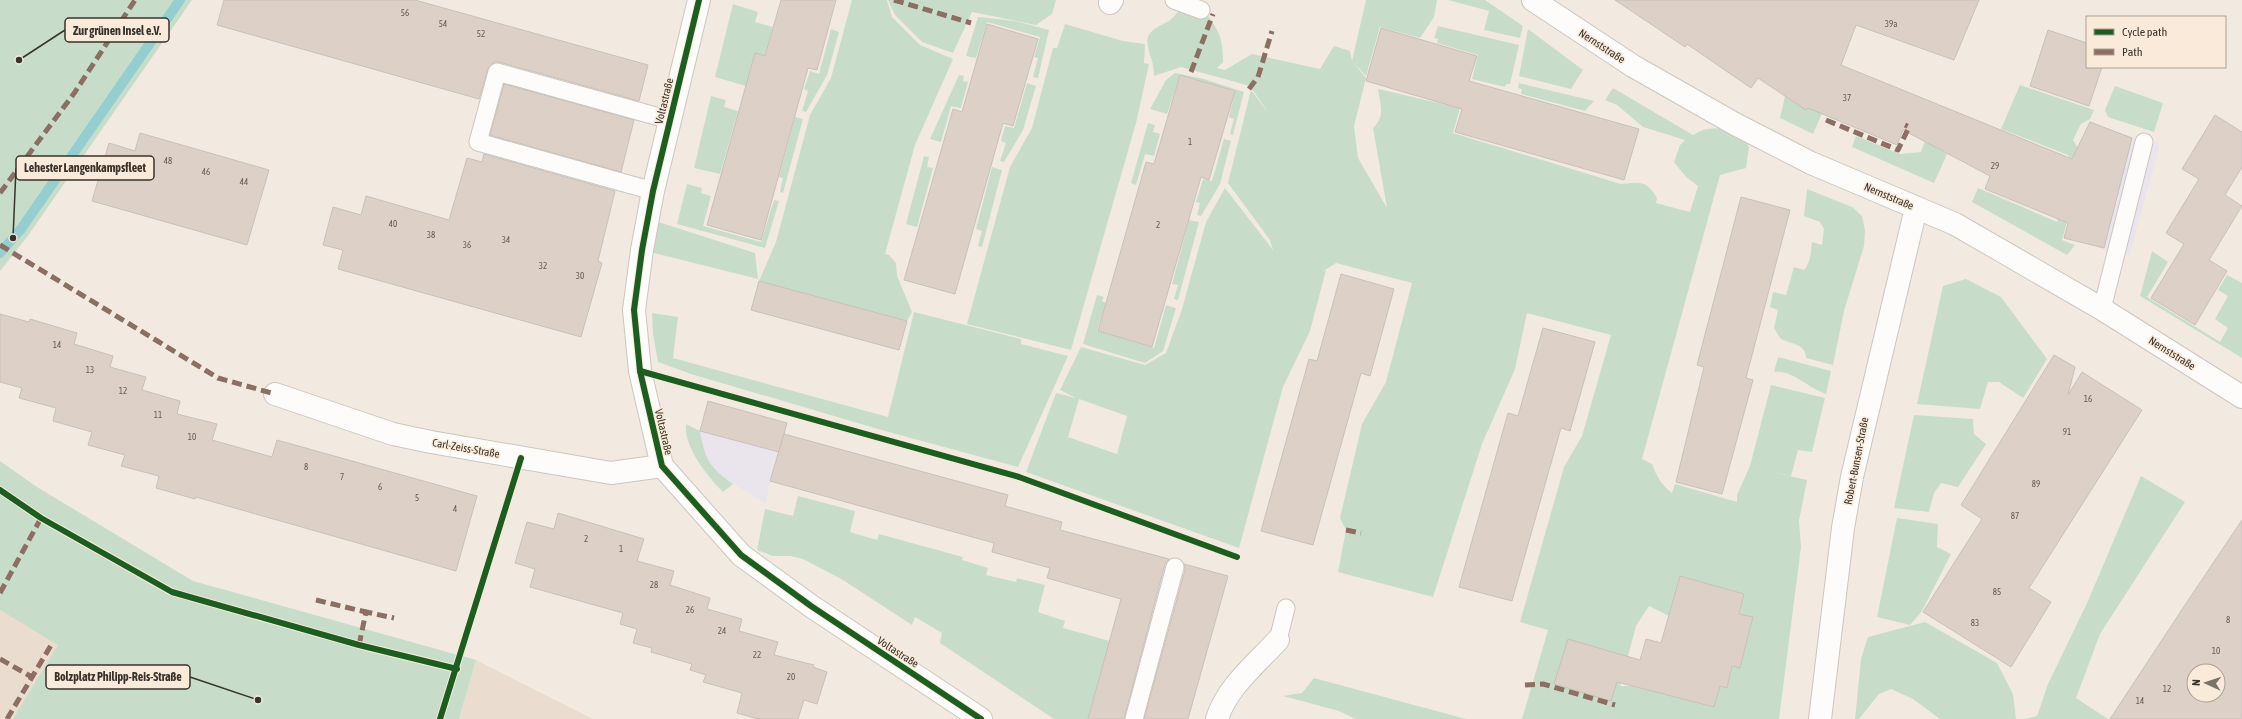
<svg xmlns="http://www.w3.org/2000/svg" width="2242" height="719" viewBox="0 0 2242 719" font-family="'Asap Condensed',sans-serif">
<style>
.industrial{fill:#eae4ed}
.education{fill:#eaddd0}
.green{fill:#c7ddca;fill-rule:evenodd}
.lines{fill:none;stroke-linecap:round;stroke-linejoin:round}
.stream{stroke:#94ced1;stroke-width:10}
.building{fill:#ddd0c7;stroke:#c8c1ba;fill-rule:evenodd}
.lane-casing{stroke:#cdc6bf;stroke-width:19}
.street-casing{stroke:#cdc6bf;stroke-width:24}
.lane{stroke:#fdfcfa;stroke-width:17}
.street{stroke:#fdfcfa;stroke-width:22}
.quiet{stroke:#8d6e63;stroke-width:5;stroke-dasharray:10 5;stroke-linecap:butt}
.cycleway-casing{stroke:#faead9;stroke-width:8}
.cycleway{stroke:#1b5e20;stroke-width:6}
.labels{text-anchor:middle;dominant-baseline:central;stroke-width:3;stroke-linejoin:round;paint-order:stroke}
.number-label{font-size:9px;fill:#645d55}
.street-label{font-size:11px;fill:#38332c;stroke:#faead9}
.leader{fill:none;stroke:#38332c;stroke-width:1.5}
.callout-dot{fill:#38332c;stroke:#faead9;stroke-width:1.5}
.callout{fill:#faead9;stroke:#38332c;stroke-width:1.5}
.callout-label{font-size:12px;text-anchor:middle;font-weight:bold;fill:#38332c}
</style>
<rect width="100%" height="100%" fill="#f2eae1"/>
<g class="industrial">
<polygon points="2104,130 2160,144 2129,256 2076,241"/>
<polygon points="708,401 787,423 770,481 766,504 715,472 704,452 700,431"/>
</g>
<g class="education">
<polygon points="0,534 25,546 93,719 0,719"/>
<polygon points="476,660 593,719 459,719"/>
</g>
<g class="green">
<polygon points="0,0 192,0 27,237 0,271"/>
<polygon points="852,0 887,0 892,17 920,45 953,59 915,145 885,254 889,255 896,263 897,276 912,312 907,321 759,281 776,242 810,115 831,78"/>
<polygon points="888,0 1056,0 1052,14 1036,25 972,12 953,53 922,42 895,15"/>
<path d="M 1366,0 L 1437,0 L 1434,17 L 1420,38 L 1380,27 L 1366,76 L 1352,61 L 1366,78 L 1354,126 L 1358,158 L 1387,208 L 1373,128 C 1386,115 1380,105 1378,89 L 1460,108 L 1453,133 L 1621,184 C 1641,182 1646,180 1657,198 L 1656,203 L 1690,212 L 1698,186 L 1686,177 L 1674,162 L 1680,145 L 1685,140 L 1643,127 L 1617,105 L 1605,100 L 1613,88 L 1693,135 C 1710,124 1727,128 1744,136 L 1749,147 L 1746,168 L 1720,175 L 1642,459 L 1652,464 C 1656,475 1662,486 1672,493 L 1675,484 L 1737,502 L 1737,495 L 1750,466 L 1771,385 L 1825,398 L 1812,452 L 1798,450 L 1791,476 L 1773,472 L 1807,480 L 1799,521 L 1801,547 L 1779,719 L 1522,719 L 1548,630 L 1520,622 L 1564,467 L 1582,436 L 1611,335 L 1527,313 L 1515,369 L 1482,444 L 1433,597 L 1338,572 L 1346,530 L 1340,518 L 1362,424 L 1386,382 L 1412,283 L 1336,263 L 1322,272 L 1326,270 L 1310,331 L 1283,387 L 1239,548 L 1026,472 L 1056,393 L 1076,398 L 1060,390 L 1081,347 L 1145,365 L 1166,353 L 1182,309 L 1206,222 L 1225,188 L 1273,250 L 1270,240 L 1228,183 L 1251,90 L 1270,115 L 1250,86 L 1181,67 L 1154,76 C 1154,62 1150,58 1148,46 C 1144,30 1160,27 1170,20 C 1174,17 1177,12 1181,9 L 1206,13 C 1220,32 1223,39 1223,62 L 1217,68 L 1225,70 L 1252,54 L 1320,69 L 1334,46 L 1350,51 L 1352,61 ZM 1079,399 L 1127,416 L 1117,454 L 1068,437 ZM 1680,576 L 1744,594 L 1739,614 L 1753,617 L 1740,668 L 1732,666 L 1727,688 L 1720,686 L 1714,707 L 1633,686 L 1620,686 L 1636,626 L 1649,606 L 1669,616 Z"/>
<polygon points="1448,0 1485,0 1523,26 1520,38 1484,30 1489,11"/>
<polygon points="733,4 758,12 755,22 773,27 765,56 755,53 746,86 715,77"/>
<polygon points="978,17 1015,21 1049,30 1038,78 1033,77 1038,58 1034,57 1040,37 987,22 976,58 966,56"/>
<polygon points="1065,24 1123,41 1145,44 1144,63 1149,64 1136,123 1071,350 967,324 1010,167 1032,128 1053,48 1057,48"/>
<polygon points="1438,26 1519,45 1510,84 1506,84 1505,87 1472,79 1478,55 1437,43 1438,39 1434,38"/>
<polygon points="831,29 839,32 827,75 806,112 802,111 808,91 804,89 810,71 819,74"/>
<polygon points="1528,29 1583,70 1571,89 1519,76"/>
<polygon points="1846,51 1837,79 1813,134 1780,118 1785,96 1807,110"/>
<polygon points="1175,73 1204,79 1244,92 1233,135 1230,134 1234,119 1229,117 1235,91 1180,75 1167,114 1150,109 1166,80"/>
<polygon points="959,75 964,76 963,81 968,82 961,108 951,106 941,142 930,139"/>
<polygon points="1027,83 1036,86 1023,130 1004,162 1000,161 1006,143 1001,141 1005,126 1014,128"/>
<polygon points="1519,83 1594,101 1585,111 1521,94 1522,89 1518,88"/>
<polygon points="2020,85 2094,110 2090,119 2081,124 2073,140 2088,164 2070,159 2068,155 2001,129"/>
<polygon points="2115,86 2163,103 2154,132 2108,117 2105,110"/>
<polygon points="711,96 726,100 724,107 738,111 720,174 694,168"/>
<polygon points="795,117 803,119 783,193 780,192 783,178 779,177"/>
<polygon points="1148,123 1155,125 1153,132 1160,134 1154,156 1145,154 1136,185 1131,183"/>
<polygon points="1928,132 1940,137 1936,148 1947,154 1934,183 1852,147 1856,136 1900,154 1921,152"/>
<polygon points="1224,139 1231,141 1220,184 1201,216 1197,215 1200,203 1196,202 1203,179 1212,181"/>
<polygon points="924,156 929,157 927,167 933,168 917,227 906,224"/>
<polygon points="992,167 1002,170 982,247 978,246 982,231 976,229"/>
<polygon points="687,184 702,188 701,193 711,196 703,226 761,242 774,200 779,201 765,248 677,224"/>
<polygon points="1978,188 2057,222 2060,213 2068,218 2062,240 2075,245 2067,255 1972,202"/>
<path d="M 1807,189 L 1852,207 L 1862,216 L 1865,230 L 1864,246 L 1844,311 L 1833,365 L 1806,358 C 1805,342 1790,345 1780,338 L 1774,328 L 1778,310 L 1770,307 L 1773,292 L 1786,295 L 1794,267 L 1804,270 C 1812,259 1810,254 1812,242 L 1822,245 L 1824,229 L 1820,222 L 1804,216 Z"/>
<polygon points="649,219 755,253 758,279 642,250"/>
<polygon points="1189,220 1199,222 1178,300 1174,299 1178,285 1172,284"/>
<polygon points="2152,251 2168,262 2147,297 2220,342 2228,328 2215,319 2228,296 2218,290 2227,275 2242,283 2242,358 2140,296"/>
<polygon points="1966,279 2001,297 2047,359 2023,398 1999,382 1988,382 1980,409 1917,404 1943,286"/>
<polygon points="1097,295 1104,297 1102,301 1106,303 1097,331 1154,348 1166,305 1176,308 1163,351 1145,363 1083,344"/>
<polygon points="914,312 1021,339 1021,344 1068,356 1018,467 885,431 691,374 658,362 653,334 652,313 678,317 673,358 888,417"/>
<path d="M 1778,357 L 1831,371 L 1826,394 C 1807,388 1794,370 1774,372 Z"/>
<polygon points="1914,415 1973,419 1974,434 1986,444 1958,487 1941,483 1934,493 1929,512 1894,508"/>
<path d="M 686,424 L 700,431 C 705,459 709,467 733,484 L 723,492 C 708,477 683,446 686,424 Z"/>
<polygon points="0,461 37,487 193,581 476,660 459,719 13,719 58,645 0,610"/>
<polygon points="2141,476 2185,502 2100,634 2076,698 2108,719 2024,719 2037,716 2048,684 2088,601"/>
<polygon points="798,496 855,511 850,532 877,540 879,534 963,557 962,560 988,568 986,575 1016,582 1017,578 1045,585 1038,612 1065,621 1063,628 1110,641 1088,719 1054,719 940,643 942,633 915,617 912,625 843,580 803,559 791,556 773,556 757,550 765,509 793,516"/>
<polygon points="1897,518 1938,524 1937,547 1951,554 1922,611 1910,625 1877,617"/>
<polygon points="1925,622 1997,663 2013,694 2016,719 1940,719 1913,699 1891,689 1879,694 1859,719 1855,719 1861,659 1868,637"/>
<polygon points="1314,678 1466,719 1356,719 1339,711 1283,696 1302,693"/>
</g>
<g class="lines">
<polyline class="stream" points="0,253 21,229 180,0"/>
</g>
<g class="building">
<polygon points="224,0 415,0 648,65 639,101 499,62 494,62 488,69 479,99 217,25"/>
<polygon points="781,0 836,0 817,70 808,68 761,240 707,225 755,53 765,56"/>
<polygon points="1615,0 1979,0 1954,60 1856,25 1841,65 2072,159 2090,122 2132,138 2104,248 2064,238 2068,223 1985,189 1990,176 1903,130 1897,145 1808,108 1806,110 1758,78 1751,88 1687,44 1685,47"/>
<polygon points="987,24 1038,39 1013,126 1003,123 955,294 904,280 953,109 962,112"/>
<polygon points="1381,28 1477,56 1469,81 1639,129 1624,180 1455,132 1462,109 1366,81"/>
<polygon points="2048,30 2087,43 2087,67 2102,67 2089,106 2030,86"/>
<polygon points="1180,75 1235,91 1209,180 1201,177 1152,347 1098,331 1146,162 1154,164"/>
<polygon points="504,84 634,120 621,172 490,135"/>
<polygon points="2215,115 2242,132 2242,167 2225,195 2242,206 2209,260 2227,271 2195,325 2151,298 2184,244 2166,233 2199,179 2182,169"/>
<polygon points="140,133 269,170 247,245 92,201 109,143 135,151"/>
<polygon points="484,154 615,191 598,261 602,263 581,337 338,269 343,250 323,245 333,207 361,215 366,196 449,220 467,158 482,162"/>
<polygon points="1741,197 1790,210 1746,378 1753,380 1722,494 1676,482 1704,367 1697,365"/>
<polygon points="1341,274 1394,289 1370,376 1361,373 1313,545 1261,531 1309,359 1317,361"/>
<polygon points="759,281 907,321 899,350 751,310"/>
<polygon points="0,314 29,322 30,319 77,333 74,344 113,356 110,367 146,377 142,390 180,401 177,414 217,424 212,440 272,457 277,440 477,496 456,571 196,497 195,499 156,488 159,476 121,466 125,455 88,445 92,432 53,421 56,408 19,398 22,388 0,382"/>
<polygon points="1543,328 1595,342 1570,431 1561,428 1512,601 1459,587 1508,413 1518,416"/>
<polygon points="2054,355 2075,367 2068,395 2082,372 2142,410 2029,588 2051,602 2011,667 1923,612 1982,519 1961,505"/>
<polygon points="708,401 787,423 779,452 700,431"/>
<polygon points="784,434 1008,495 1005,506 1062,522 1060,530 1169,559 1165,564 1124,719 1088,719 1121,599 1047,578 1050,568 992,552 994,543 770,481"/>
<polygon points="558,513 644,539 637,561 674,571 670,585 710,598 707,609 742,619 739,631 778,642 774,655 814,665 813,667 827,672 817,704 804,700 798,719 758,719 737,713 742,693 703,682 706,675 690,670 692,664 651,652 652,648 633,643 637,629 620,624 623,613 530,587 535,569 515,563 527,522 554,529"/>
<path d="M 2242,520 L 2242,719 L 2110,719 L 2187,602 ZM 2194,671 L 2218,671 L 2218,695 L 2194,695 Z"/>
<polygon points="1184,564 1228,576 1188,719 1144,719 1185,570"/>
<polygon points="1680,576 1744,594 1739,614 1753,617 1740,668 1732,666 1727,688 1720,686 1714,707 1617,682 1611,701 1554,684 1568,639 1640,660 1646,639 1661,643"/>
</g>
<g class="lines">
<defs>
<g id="lane">
<polyline points="1174,0 1201,10"/>
<polyline points="653,191 478,142 497,72 670,120"/>
<polyline points="2102,309 2144,142"/>
<polyline points="1278,640 1286,608"/>
<polyline points="1134,719 1175,567"/>
</g>
<g id="street">
<polyline points="699,0 653,191 642,250 634,310 640,371 662,466 741,555 811,606 981,719"/>
<polyline points="1533,0 1633,66 1735,124 1811,163 1955,224 2102,309 2242,397"/>
<polyline points="1110,3 1112,0"/>
<polyline points="275,394 393,434 431,442 611,473 662,466"/>
<path d="M 1217,719 C 1226,688 1257,663 1278,640"/>
<polyline points="1820,719 1843,528 1852,477 1916,208"/>
</g>
</defs>
<use href="#lane" class="lane-casing"/>
<use href="#street" class="street-casing"/>
<use href="#lane" class="lane"/>
<use href="#street" class="street"/>
<g class="quiet">
<polyline points="894,0 971,23"/>
<polyline points="1191,72 1213,14"/>
<polyline points="1249,89 1258,77 1272,31"/>
<polyline points="1826,120 1898,150 1909,127 1905,125"/>
<polyline points="0,193 75,92 135,0"/>
<polyline points="0,245 218,378 275,394"/>
<polyline points="1346,530 1361,533"/>
<polyline points="0,593 41,518"/>
<polyline points="316,600 366,612"/>
<polyline points="359,645 366,612 394,618"/>
<polyline points="0,659 32,677"/>
<polyline points="1525,685 1543,684 1615,705"/>
<polyline points="7,719 53,642"/>
</g>
<defs>
<g id="cycleway">
<polyline points="699,0 653,191 642,250 634,310 640,371 662,466 741,555 811,606 981,719"/>
<polyline points="640,371 1019,477 1237,557"/>
<polyline points="0,490 41,518 172,592 359,645 457,669"/>
<polyline points="440,719 521,458"/>
</g>
</defs>
<use href="#cycleway" class="cycleway-casing"/>
<use href="#cycleway" class="cycleway"/>
</g>
<g class="labels">
<g class="number-label">
<text x="405" y="13">56</text>
<text x="443" y="24">54</text>
<text x="1891" y="24">39a</text>
<text x="481" y="34">52</text>
<text x="1847" y="98">37</text>
<text x="1190" y="142">1</text>
<text x="168" y="161">48</text>
<text x="1995" y="166">29</text>
<text x="206" y="172">46</text>
<text x="244" y="182">44</text>
<text x="393" y="224">40</text>
<text x="1158" y="225">2</text>
<text x="431" y="235">38</text>
<text x="506" y="240">34</text>
<text x="467" y="245">36</text>
<text x="543" y="266">32</text>
<text x="580" y="276">30</text>
<text x="57" y="345">14</text>
<text x="90" y="370">13</text>
<text x="123" y="391">12</text>
<text x="2088" y="399">16</text>
<text x="158" y="415">11</text>
<text x="2067" y="432">91</text>
<text x="192" y="437">10</text>
<text x="306" y="467">8</text>
<text x="342" y="477">7</text>
<text x="2036" y="484">89</text>
<text x="380" y="487">6</text>
<text x="417" y="498">5</text>
<text x="455" y="509">4</text>
<text x="2015" y="516">87</text>
<text x="586" y="539">2</text>
<text x="621" y="549">1</text>
<text x="654" y="585">28</text>
<text x="1997" y="592">85</text>
<text x="690" y="610">26</text>
<text x="2228" y="620">8</text>
<text x="1975" y="623">83</text>
<text x="722" y="631">24</text>
<text x="2216" y="651">10</text>
<text x="757" y="655">22</text>
<text x="791" y="677">20</text>
<text x="2167" y="689">12</text>
<text x="2140" y="701">14</text>
</g>
<g class="street-label">
<text transform="translate(1602 46) rotate(33)">Nernststraße</text>
<text transform="translate(664 101) rotate(-76)">Voltastraße</text>
<text transform="translate(1889 196) rotate(23)">Nernststraße</text>
<text transform="translate(2172 353) rotate(32)">Nernststraße</text>
<text transform="translate(664 432) rotate(77)">Voltastraße</text>
<text transform="translate(466 448) rotate(10)">Carl-Zeiss-Straße</text>
<text transform="translate(1856 461) rotate(-79)">Robert-Bunsen-Straße</text>
<text transform="translate(898 652) rotate(33)">Voltastraße</text>
</g>
</g>
<path class="leader" d="M19 60L65 30M13 238L16 168M258 700L190 677"/>
<g class="callout-dot">
<circle cx="19" cy="60" r="4"/>
<circle cx="13" cy="238" r="4"/>
<circle cx="258" cy="700" r="4"/>
</g>
<g class="callout">
<rect x="65" y="18" width="104" height="24" rx="4"/>
<rect x="16" y="156" width="138" height="24" rx="4"/>
<rect x="46" y="665" width="144" height="24" rx="4"/>
</g>
<g class="callout-label">
<text x="117" y="35">Zur grünen Insel e.V.</text>
<text x="85" y="172">Lehester Langenkampsfleet</text>
<text x="118" y="681">Bolzplatz Philipp-Reis-Straße</text>
</g>
<rect x="2086" y="16" width="140" height="52" fill="#faead9" stroke="#aca194"/>
<rect x="2094" y="29" width="20" height="6" fill="#1b5e20" stroke="#aca194"/>
<text x="2122" y="36" font-size="12" fill="#38332c">Cycle path</text>
<rect x="2094" y="49" width="20" height="6" fill="#8d6e63" stroke="#aca194"/>
<text x="2122" y="56" font-size="12" fill="#38332c">Path</text>
<g transform="translate(2206 683) rotate(273)"><circle r="19" fill="#faead9" stroke="#aca194"/>
<path d="M0-3L7 15L0 10L-7 15Z" fill="#79736b"/>
<text y="-6" font-size="11" font-weight="bold" text-anchor="middle" fill="#38332c">N</text>
</g>
</svg>
